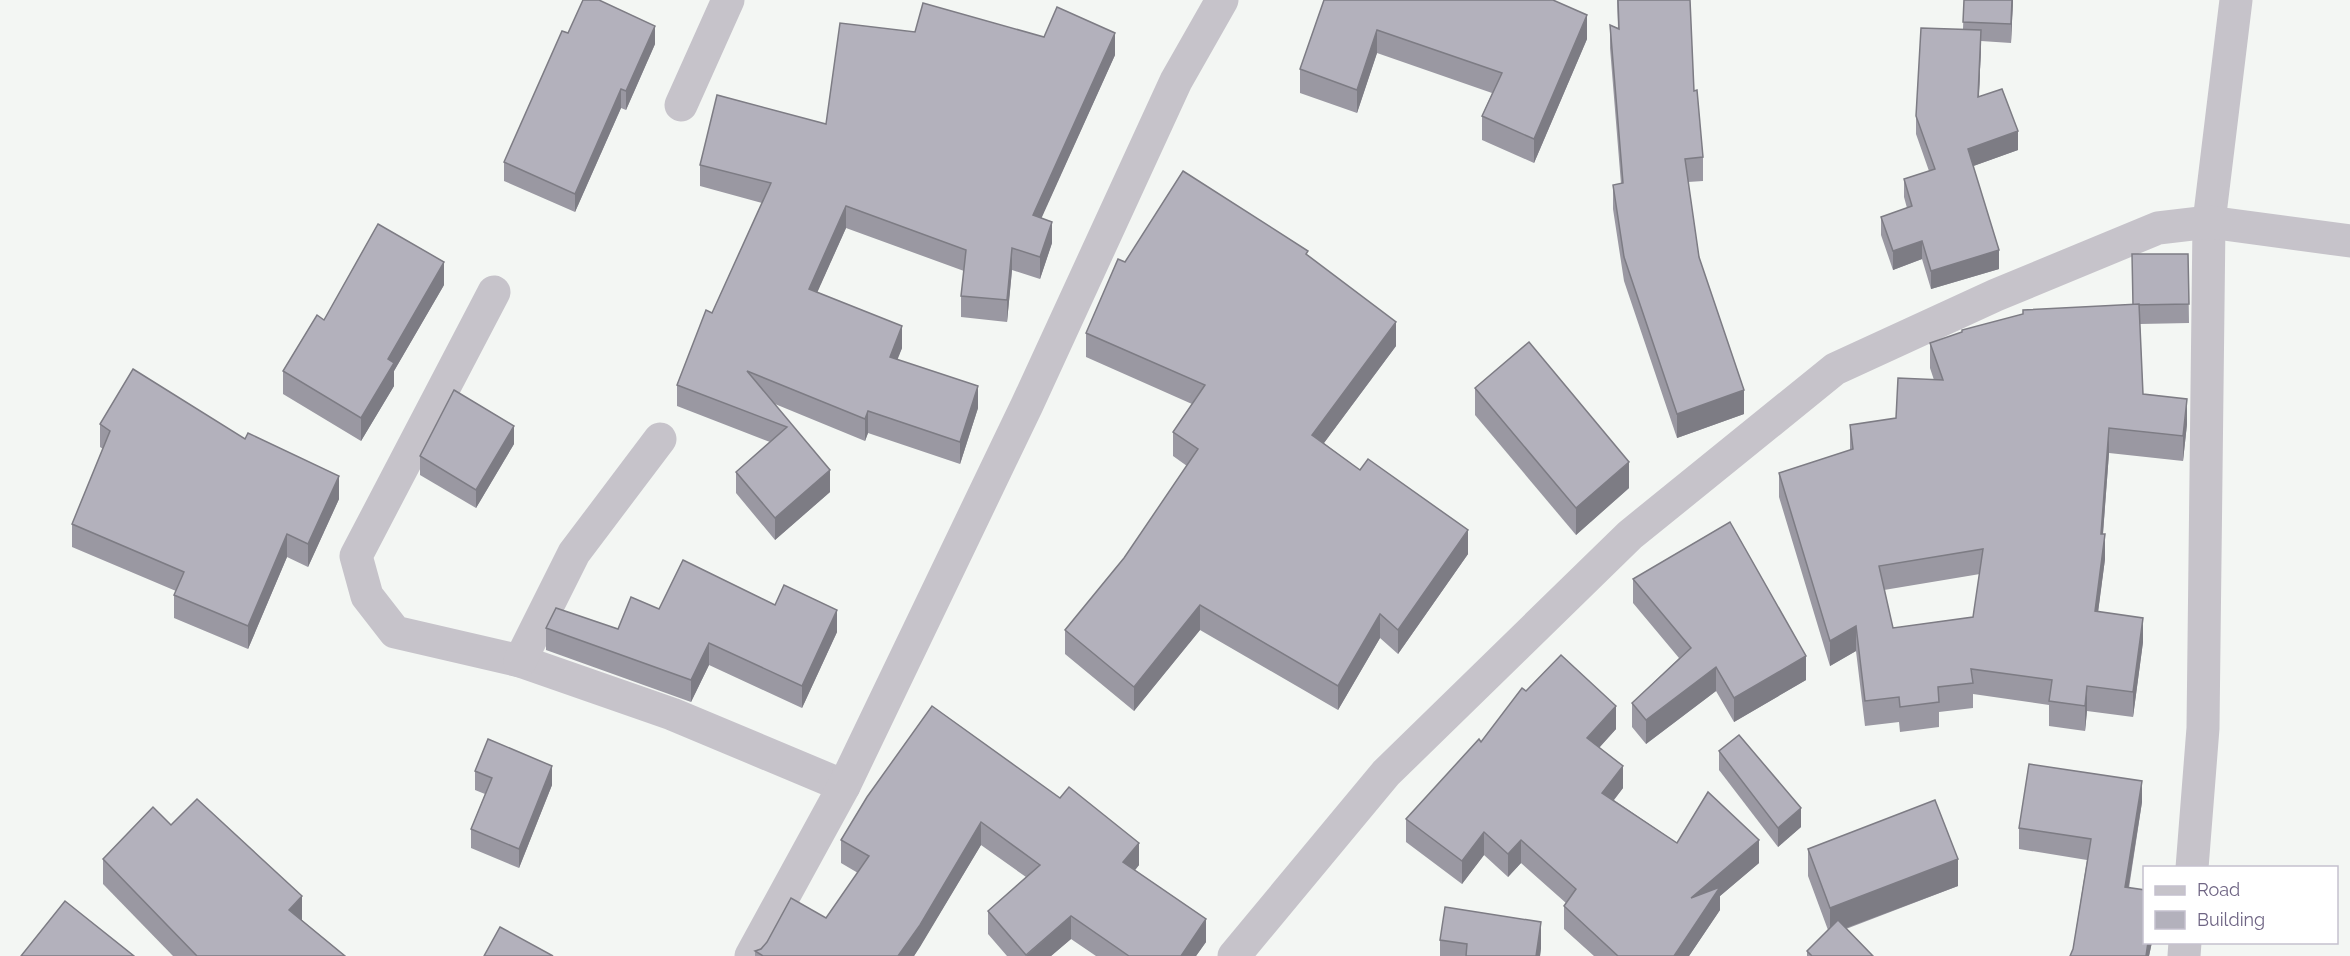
<svg xmlns="http://www.w3.org/2000/svg" width="2350" height="956" viewBox="0 0 2350 956" font-family="Raleway,sans-serif">
<style>
.lines{fill:none;stroke-linecap:round;stroke-linejoin:round}
.minor{stroke:#c6c3ca;stroke-width:33}
.wall{fill:#9a98a2;fill-rule:evenodd}
.shaded-wall{fill:#7d7c84}
.building{fill:#b3b1bc;stroke:#7d7c84;stroke-width:1.5;fill-rule:evenodd}
</style>
<rect width="100%" height="100%" fill="#f3f6f3"/>
<g class="lines">
<g class="minor">
<polyline points="681,105 728,0"/>
<polyline points="494,292 356,556 367,596 395,632 520,661 672,714 844,786"/>
<polyline points="520,661 574,553 660,439"/>
<polyline points="2192,868 2203,728 2209,222 2236,0"/>
<polyline points="751,956 844,786 1027,405 1176,81 1222,0"/>
<polyline points="1234,956 1386,773 1630,535 1835,369 1996,295 2158,228 2209,222 2350,241"/>
<polyline points="2184,956 2185,942"/>
</g>
</g>
<g class="wall">
<polygon points="1324,0 1587,39 1534,163 1482,140 1482,116 1492,93 1377,53 1357,113 1300,93 1300,69"/>
<polygon points="1617,0 1690,0 1694,91 1703,157 1703,181 1688,182 1699,257 1744,414 1677,438 1624,281 1613,209 1613,185 1621,184 1610,48 1610,25 1618,28"/>
<polygon points="1964,0 2013,0 2011,43 1981,41 1979,97 2018,150 1973,166 1999,269 1931,289 1922,259 1893,270 1881,235 1881,217 1907,208 1904,197 1904,179 1929,171 1916,134 1916,116 1963,29"/>
<polygon points="568,33 655,44 626,110 621,108 575,212 504,181 504,162"/>
<polygon points="1044,37 1115,55 1041,218 1052,243 1040,279 1012,270 1007,322 961,317 961,296 964,271 846,228 817,292 902,348 897,359 978,408 960,464 868,433 865,441 775,404 830,492 775,540 736,493 736,472 770,442 677,406 677,385 712,313 762,203 700,186 700,165 826,124"/>
<path d="M 2188,254 L 2189,323 L 2140,324 L 2143,394 L 2187,424 L 2183,461 L 2109,453 L 2103,534 L 2105,559 L 2098,611 L 2143,642 L 2133,717 L 2087,711 L 2085,731 L 2049,726 L 2049,705 L 1973,694 L 1973,708 L 1939,712 L 1939,727 L 1900,732 L 1899,722 L 1865,726 L 1856,651 L 1830,666 L 1779,497 L 1779,473 L 1850,450 L 1850,425 L 1896,418 L 1934,380 L 1930,368 L 1930,343 L 2132,305 ZM 1980,574 L 1973,617 L 1893,628 L 1884,590 Z"/>
<polygon points="1308,255 1396,346 1324,443 1468,554 1398,654 1380,638 1338,710 1200,630 1134,711 1065,654 1065,630 1124,558 1187,466 1173,456 1173,432 1192,404 1086,357 1086,333 1125,262"/>
<polygon points="444,285 394,371 394,386 361,441 283,394 283,371 324,320"/>
<polygon points="1475,388 1629,488 1576,535 1475,415"/>
<polygon points="100,424 339,499 308,567 287,557 248,649 174,618 174,595 176,591 72,547 72,524 103,449 100,447"/>
<polygon points="514,444 476,508 420,475 420,456"/>
<polygon points="1633,579 1806,680 1734,722 1716,691 1646,744 1632,727 1632,703 1679,658 1633,603"/>
<polygon points="775,605 837,632 802,708 709,665 691,702 546,650 546,628 618,629 659,609"/>
<polygon points="1526,691 1616,729 1599,748 1623,788 1614,800 1677,843 1759,863 1720,896 1720,910 1689,956 1594,956 1564,929 1564,906 1566,903 1521,863 1508,877 1484,855 1462,884 1406,842 1406,819 1481,742"/>
<polygon points="932,706 1139,865 1135,870 1206,942 1196,956 1096,956 1071,939 1051,956 1007,956 988,934 988,911 1026,877 981,845 914,956 755,956 755,951 826,918 858,873 841,863 841,840"/>
<polygon points="1719,751 1801,827 1778,847 1719,770"/>
<polygon points="475,771 552,785 519,868 471,848 471,829 485,794 475,790"/>
<polygon points="2142,802 2129,888 2152,942 2149,956 2070,956 2073,949 2087,860 2019,849 2019,828"/>
<polygon points="171,825 302,920 345,956 173,956 103,884 103,859"/>
<polygon points="1808,849 1958,886 1846,929 1873,956 1807,956 1807,951 1828,930 1808,876"/>
<polygon points="1440,940 1541,948 1540,956 1440,956"/>
</g>
<g class="shaded-wall">
<polygon points="2012,0 2013,0 2011,43 2011,24"/>
<polygon points="1587,15 1587,39 1534,163 1534,139"/>
<polygon points="655,26 655,44 626,110 626,91"/>
<polygon points="1377,30 1377,53 1357,113 1357,90"/>
<polygon points="1981,30 1981,48 1978,116 1978,97"/>
<polygon points="1115,33 1115,55 1033,237 1033,215"/>
<polygon points="621,89 621,108 575,212 575,194"/>
<polygon points="2018,131 2018,150 1968,168 1968,149"/>
<polygon points="846,206 846,228 809,311 809,289"/>
<polygon points="1052,222 1052,243 1040,279 1040,257"/>
<polygon points="1922,241 1922,259 1893,270 1893,251"/>
<polygon points="1012,248 1012,270 1007,322 1007,300"/>
<polygon points="1999,250 1999,269 1931,289 1931,271"/>
<polygon points="444,262 444,285 394,371 394,386 361,441 361,418 388,359"/>
<polygon points="1396,322 1396,346 1312,459 1312,435"/>
<polygon points="902,326 902,348 890,379 890,357"/>
<polygon points="978,386 978,408 960,464 960,442"/>
<polygon points="1744,390 1744,414 1677,438 1677,414"/>
<polygon points="2187,399 2187,424 2183,461 2183,436"/>
<polygon points="868,411 868,433 865,441 865,419"/>
<polygon points="514,426 514,444 476,508 476,490"/>
<polygon points="2109,428 2109,453 2101,559 2101,534"/>
<polygon points="1629,462 1629,488 1576,535 1576,508"/>
<polygon points="830,470 830,492 775,540 775,518"/>
<polygon points="339,476 339,499 308,567 308,544"/>
<polygon points="1468,530 1468,554 1398,654 1398,630"/>
<polygon points="287,534 287,557 248,649 248,626"/>
<polygon points="2105,534 2105,559 2095,636 2095,611"/>
<polygon points="1200,605 1200,630 1134,711 1134,687"/>
<polygon points="837,610 837,632 802,708 802,686"/>
<polygon points="1380,614 1380,638 1338,710 1338,686"/>
<polygon points="2143,618 2143,642 2133,717 2133,692"/>
<polygon points="1856,626 1856,651 1830,666 1830,641"/>
<polygon points="709,643 709,665 691,702 691,680"/>
<polygon points="1806,656 1806,680 1734,722 1734,698"/>
<polygon points="1716,667 1716,691 1646,744 1646,720"/>
<polygon points="2087,686 2087,711 2085,731 2085,706"/>
<polygon points="1616,706 1616,729 1587,761 1587,738"/>
<polygon points="552,766 552,785 519,868 519,849"/>
<polygon points="1623,766 1623,788 1602,815 1602,793"/>
<polygon points="2142,781 2142,802 2125,909 2125,887"/>
<polygon points="1801,808 1801,827 1778,847 1778,828"/>
<polygon points="981,822 981,845 920,947 914,956 898,956"/>
<polygon points="1484,832 1484,855 1462,884 1462,861"/>
<polygon points="1521,840 1521,863 1508,877 1508,854"/>
<polygon points="1759,840 1759,863 1720,896 1720,910 1689,956 1674,956 1691,898"/>
<polygon points="1139,843 1139,865 1123,885 1123,862"/>
<polygon points="1958,859 1958,886 1830,934 1830,908"/>
<polygon points="302,896 302,921 289,910"/>
<polygon points="1071,916 1071,939 1051,956 1026,956"/>
<polygon points="1206,919 1206,942 1196,956 1181,956"/>
<polygon points="1541,922 1541,948 1540,956 1536,956"/>
<polygon points="2148,942 2152,942 2149,956 2146,956"/>
</g>
<g class="building">
<polygon points="583,0 599,0 655,26 626,91 621,89 575,194 504,162 562,31 568,33"/>
<polygon points="1324,0 1553,0 1587,15 1534,139 1482,116 1502,73 1377,30 1357,90 1300,69"/>
<polygon points="1618,0 1690,0 1694,91 1697,90 1703,157 1685,159 1699,257 1744,390 1677,414 1624,257 1613,185 1623,183 1610,25 1619,29"/>
<polygon points="1964,0 2012,0 2011,24 1963,22"/>
<polygon points="923,3 1044,37 1057,7 1115,33 1033,215 1052,222 1040,257 1012,248 1007,300 961,296 966,250 846,206 809,289 902,326 890,357 978,386 960,442 868,411 865,419 747,371 830,470 775,518 736,472 787,427 677,385 706,310 712,313 771,183 700,165 717,95 826,124 840,23 915,32"/>
<polygon points="1921,28 1981,30 1978,97 2002,89 2018,131 1968,149 1999,250 1931,271 1922,241 1893,251 1881,217 1912,206 1904,179 1935,169 1916,116"/>
<polygon points="1183,171 1308,251 1306,254 1396,322 1312,435 1360,470 1368,459 1468,530 1398,630 1380,614 1338,686 1200,605 1134,687 1065,630 1124,558 1198,449 1173,432 1205,385 1086,333 1118,259 1125,262"/>
<polygon points="378,224 444,262 388,359 394,363 361,418 283,371 317,315 324,320"/>
<polygon points="2132,254 2188,254 2189,304 2133,305"/>
<path d="M 2139,304 L 2143,394 L 2187,399 L 2183,436 L 2109,428 L 2101,534 L 2105,534 L 2095,611 L 2143,618 L 2133,692 L 2087,686 L 2085,706 L 2049,701 L 2052,680 L 1971,669 L 1973,683 L 1938,687 L 1939,702 L 1900,707 L 1899,697 L 1865,701 L 1856,626 L 1830,641 L 1779,473 L 1853,449 L 1850,425 L 1896,418 L 1898,378 L 1943,380 L 1930,343 L 1962,332 L 1962,330 L 2023,314 L 2023,310 ZM 1983,549 L 1973,617 L 1893,628 L 1879,566 Z"/>
<polygon points="1529,342 1629,462 1576,508 1475,388"/>
<polygon points="133,369 245,439 248,433 339,476 308,544 287,534 248,626 174,595 184,572 72,524 110,431 100,424"/>
<polygon points="454,390 514,426 476,490 420,456"/>
<polygon points="1730,522 1806,656 1734,698 1716,667 1646,720 1632,703 1691,648 1633,579"/>
<polygon points="683,560 775,605 784,585 837,610 802,686 709,643 691,680 546,628 556,608 618,629 631,597 659,609"/>
<polygon points="1561,655 1616,706 1587,738 1623,766 1602,793 1677,843 1708,792 1759,840 1691,898 1720,887 1674,956 1618,956 1564,906 1576,889 1521,840 1508,854 1484,832 1462,861 1406,819 1479,739 1481,742 1522,688 1526,691"/>
<polygon points="932,706 1060,798 1069,787 1139,843 1123,862 1206,919 1181,956 1129,956 1071,916 1026,955 988,911 1040,865 981,822 920,925 898,956 763,956 755,951 761,949 767,942 791,898 826,918 869,856 841,840 867,797"/>
<polygon points="1739,735 1801,808 1778,828 1719,751"/>
<polygon points="488,739 552,766 519,849 471,829 492,778 475,771"/>
<polygon points="2029,764 2142,781 2125,887 2145,890 2145,942 2148,942 2146,956 2070,956 2073,949 2091,839 2019,828"/>
<polygon points="197,799 302,896 289,910 345,956 197,956 103,859 153,807 171,825"/>
<polygon points="1935,800 1958,859 1830,908 1808,849"/>
<polygon points="65,901 134,956 21,956"/>
<polygon points="1445,907 1541,922 1536,956 1466,956 1467,944 1440,940"/>
<polygon points="1838,920 1873,956 1812,956 1807,951"/>
<polygon points="500,927 553,956 484,956"/>
</g>
<rect x="2143" y="866" width="195" height="78" fill="#ffffff" stroke="#c5c1ce" stroke-width="1.5"/>
<rect x="2155" y="886" width="30" height="9" fill="#c6c3ca" stroke="#c5c1ce" stroke-width="1.5"/>
<text x="2197" y="896" font-size="18" fill="#6f6584">Road</text>
<rect x="2155" y="911" width="30" height="18" fill="#b3b1bc" stroke="#c5c1ce" stroke-width="1.5"/>
<text x="2197" y="926" font-size="18" fill="#6f6584">Building</text>
</svg>
